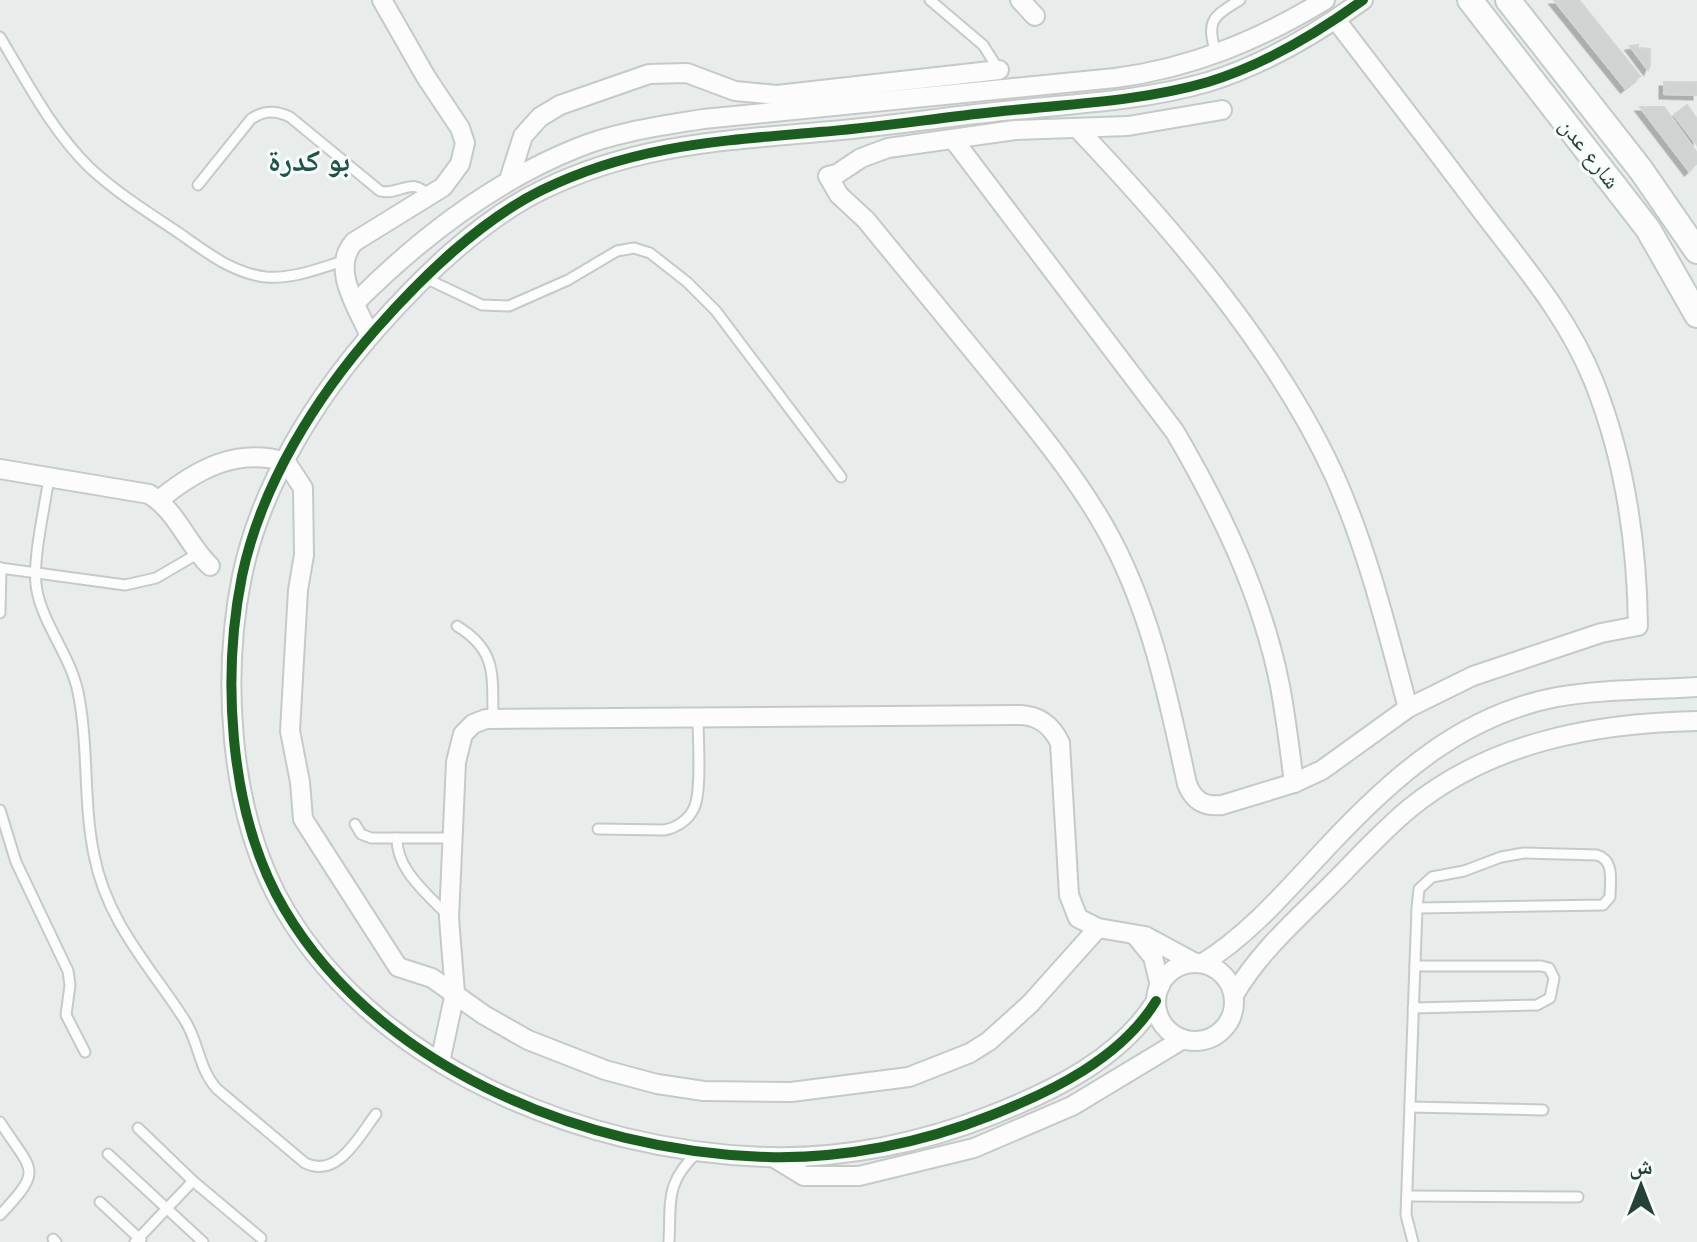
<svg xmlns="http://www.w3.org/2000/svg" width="1697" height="1242" viewBox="0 0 1697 1242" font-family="Inter,'Noto Naskh Arabic',sans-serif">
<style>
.building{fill:#cfd4d2;stroke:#d1d6d4;stroke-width:2;filter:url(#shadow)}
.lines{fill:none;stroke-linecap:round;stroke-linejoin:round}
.lane-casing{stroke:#c5cac8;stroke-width:13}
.street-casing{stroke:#c5cac8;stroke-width:22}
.secondary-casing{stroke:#c3cbc8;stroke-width:28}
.lane{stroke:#fcfcfc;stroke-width:9}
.street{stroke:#fcfcfc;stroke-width:18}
.secondary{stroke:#fcfcfc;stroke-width:24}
.cycleway-casing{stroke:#f7fbf9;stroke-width:15}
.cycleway{stroke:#1b5e20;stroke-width:10}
.labels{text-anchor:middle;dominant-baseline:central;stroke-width:6;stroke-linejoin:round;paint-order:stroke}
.street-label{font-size:22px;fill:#24423a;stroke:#f7fbf9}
.district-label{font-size:30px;font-weight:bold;fill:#1f5548;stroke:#f7fbf9}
</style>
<defs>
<filter id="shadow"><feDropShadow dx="-4.5" dy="4.5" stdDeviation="0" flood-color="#0004"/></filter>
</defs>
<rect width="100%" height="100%" fill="#e8edeb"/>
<g class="building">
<polygon points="1554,0 1579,0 1640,76 1625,88"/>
<polygon points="1638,45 1638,48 1650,49 1650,65 1648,70 1630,46"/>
<polygon points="1664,82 1697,82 1697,95 1664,94"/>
<polygon points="1687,105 1697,119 1697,145 1674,115"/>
<polygon points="1640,107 1664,107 1697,153 1697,163 1689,171"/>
</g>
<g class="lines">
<defs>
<g id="lane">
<polyline points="930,0 983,45 999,70"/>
<path d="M 0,37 C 27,82 52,131 90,168 C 117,193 149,213 179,233 C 206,252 232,273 266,277 C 293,279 318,269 343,261"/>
<path d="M 1216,53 C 1206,21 1212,17 1240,0"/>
<path d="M 198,185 L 251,119 C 264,110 276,110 290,117 L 380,191 C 400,196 413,175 428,196"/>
<polyline points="425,278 482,305 509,306 568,280 617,251 634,248 650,253 687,282 716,311 841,477"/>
<path d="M 49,477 C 45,508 31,563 37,591 C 44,626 70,655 78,692 C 89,746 83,802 94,855 C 107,922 149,965 184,1019 C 199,1041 198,1068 217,1089 L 305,1163 C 338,1179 359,1136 376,1114"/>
<polyline points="0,568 125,585 156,578 197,554"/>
<polyline points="0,613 1,568"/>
<path d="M 457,626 C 498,651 492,676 493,719"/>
<polyline points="0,810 16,862 68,971 70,985 66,1015 85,1052"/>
<polyline points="355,824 361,834 371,838 452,838"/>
<path d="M 598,829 L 664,830 C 676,828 689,820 694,808 C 702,792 698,738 698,718"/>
<path d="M 397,838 C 396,870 428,894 448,916"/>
<polyline points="1413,1008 1537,1005 1550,998 1554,978 1549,968 1541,966 1415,966"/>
<polyline points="1410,1107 1543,1110"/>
<path d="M 0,1122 C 33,1173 44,1168 0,1215"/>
<polyline points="138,1128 193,1181 261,1238"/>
<polyline points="108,1154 203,1242"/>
<polyline points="1407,1196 1578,1197"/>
<polyline points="100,1202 141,1240"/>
<polyline points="53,1239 56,1242"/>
<polyline points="135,1242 193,1181"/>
<path d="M 669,1242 C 671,1200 665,1182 699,1151"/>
<path d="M 1413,1242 L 1406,1215 L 1417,908 L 1419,889 L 1432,877 L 1464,871 L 1501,857 L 1524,853 L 1597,855 C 1615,860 1610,882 1610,897 L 1603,905 L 1417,908"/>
</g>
<g id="street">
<polyline points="1020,0 1035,16"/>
<path d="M 1222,110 L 1128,126 L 1015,130 L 888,148 L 861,158 L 837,174 L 828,176 L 839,195 L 866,220 C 908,271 950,323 993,375 C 1032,423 1073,472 1104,526 C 1150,606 1168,696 1187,784 C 1194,801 1204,807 1222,805 L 1294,783 L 1322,770 L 1408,708 L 1473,676 L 1601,633 L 1638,626 C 1637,543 1625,460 1594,382 C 1569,319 1524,266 1484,214 C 1435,149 1385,84 1336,20"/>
<path d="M 1077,128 C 1172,228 1278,351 1335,477 C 1368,551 1387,630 1408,708"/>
<path d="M 953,139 L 1175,432 C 1221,511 1262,595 1280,686 C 1286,718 1290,751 1294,783"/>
<polyline points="509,180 523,136 540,117 560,105 649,74 687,73 735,91 777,95 999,70"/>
<path d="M 356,302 C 420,238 492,182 577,148 C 616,132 661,126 703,119 L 1115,78 C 1192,68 1259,40 1325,0"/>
<path d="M 370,336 C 358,308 330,269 354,242 L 443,187 L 460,164 L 465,143 L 460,128 L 426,77 L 382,0"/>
<path d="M 0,469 L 149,494 C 177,511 187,544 210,566"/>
<path d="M 159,500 C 197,469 237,447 286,462 L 303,488 L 304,555 L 298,590 L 290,731 L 300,782 L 303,819 L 398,967 L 432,978 L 484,1015 L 528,1040 L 605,1070 L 657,1084 L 704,1091 L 791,1092 L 909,1077 L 970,1053 L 989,1041 L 1030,1004 L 1098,928"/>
<polyline points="1136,936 1153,957 1160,986"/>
<path d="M 1203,963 C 1253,932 1291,885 1331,843 C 1395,775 1463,715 1557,697 C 1603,689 1651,690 1697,687"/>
<circle cx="1195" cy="1002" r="39"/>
<path d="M 1234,995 C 1259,952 1296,920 1331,885 C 1357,859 1382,831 1410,808 C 1491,742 1595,723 1697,721"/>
<path d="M 1156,1001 C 1121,1058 1053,1091 992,1115 C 922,1143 843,1159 767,1157 C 583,1152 366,1065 276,894 C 229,803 222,675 242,576 C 261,485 316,397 377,328 C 423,276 479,221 542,190 C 634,145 719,141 819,132 C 877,128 935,118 994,112 C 1065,104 1139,102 1208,82 C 1263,65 1316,34 1363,0"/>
<path d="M 440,1062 L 455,993 L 449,918 L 456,762 L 463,734 L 473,724 L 486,719 L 1021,715 C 1040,716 1052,726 1060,743 L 1069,895 L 1078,918 L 1098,928 L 1145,936 L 1195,963"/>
<polyline points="773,1157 804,1176 859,1176 974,1148 1072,1106 1183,1039"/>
</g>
<g id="secondary">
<polyline points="1470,0 1648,229 1697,315"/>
<polyline points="1508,0 1641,170 1697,251"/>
</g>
</defs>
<use href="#lane" class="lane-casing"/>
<use href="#street" class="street-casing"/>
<use href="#secondary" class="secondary-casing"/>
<use href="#lane" class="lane"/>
<use href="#street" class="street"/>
<use href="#secondary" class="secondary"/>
<defs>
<path id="cycleway" d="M 1156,1001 C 1121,1058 1053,1091 992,1115 C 922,1143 843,1159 767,1157 C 583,1152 366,1065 276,894 C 229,803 222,675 242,576 C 261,485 316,397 377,328 C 423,276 479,221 542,190 C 634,145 719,141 819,132 C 877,128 935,118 994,112 C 1065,104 1139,102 1208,82 C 1263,65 1316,34 1363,0"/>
</defs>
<use href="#cycleway" class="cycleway-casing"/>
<use href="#cycleway" class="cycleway"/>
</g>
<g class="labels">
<g class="street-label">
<text transform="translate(1590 153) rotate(52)">شارع عدن</text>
</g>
<g class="district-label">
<text x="309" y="160">بو كدرة</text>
</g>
</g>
<g transform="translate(1641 1186)" stroke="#f7fbf9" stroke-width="6" paint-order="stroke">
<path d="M0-6L14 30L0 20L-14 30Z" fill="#24423a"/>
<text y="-12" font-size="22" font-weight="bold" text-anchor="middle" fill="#24423a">ش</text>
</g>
</svg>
